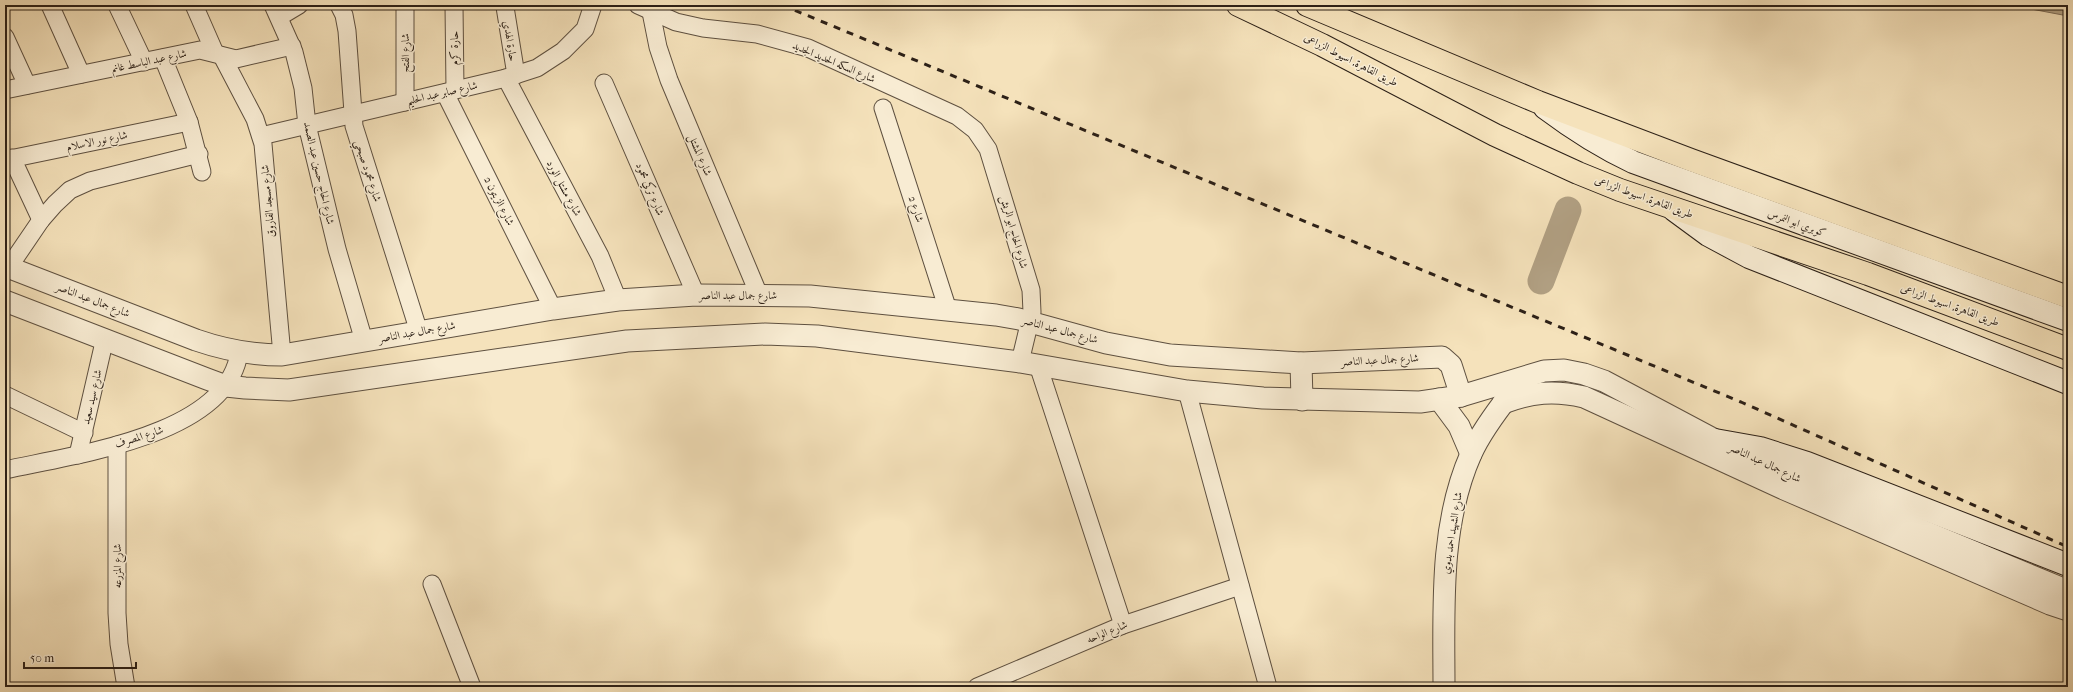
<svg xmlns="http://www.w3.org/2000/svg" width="2073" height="692" viewBox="0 0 2073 692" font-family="'IM FELL French Canon',Amiri,serif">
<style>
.water{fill:#b1a083;stroke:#7c6d58}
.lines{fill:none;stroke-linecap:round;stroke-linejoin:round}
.river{stroke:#b1a083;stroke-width:27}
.minor-casing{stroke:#5e5040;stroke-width:19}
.tertiary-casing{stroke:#5e5040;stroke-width:23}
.secondary-casing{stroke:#2c2017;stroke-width:24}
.trunk-casing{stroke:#2c2017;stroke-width:24}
.minor{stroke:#f8ecd3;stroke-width:17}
.tertiary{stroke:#f8ecd3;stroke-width:21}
.secondary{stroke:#f8ecd3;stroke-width:22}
.trunk{stroke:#f5e2bb;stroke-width:22}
.rail{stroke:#2c2017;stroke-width:3;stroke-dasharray:7 7;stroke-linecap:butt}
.labels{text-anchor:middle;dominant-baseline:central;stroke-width:3;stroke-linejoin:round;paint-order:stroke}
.street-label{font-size:11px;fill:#2c2017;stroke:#f8ecd3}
</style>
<rect width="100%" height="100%" fill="#f5e2bb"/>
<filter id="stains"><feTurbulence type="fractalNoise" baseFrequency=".005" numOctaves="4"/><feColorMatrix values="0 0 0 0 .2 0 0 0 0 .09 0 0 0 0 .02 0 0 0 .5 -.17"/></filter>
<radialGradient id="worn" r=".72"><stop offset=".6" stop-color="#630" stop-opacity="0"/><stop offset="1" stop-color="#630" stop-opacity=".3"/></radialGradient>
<polygon class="water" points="2010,5 2068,5 2068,16"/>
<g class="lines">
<polyline class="river" points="1541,281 1568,210"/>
<defs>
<g id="minor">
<polyline points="50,5 81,74"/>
<polyline points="117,5 144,62"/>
<polyline points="194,5 215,53"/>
<polyline points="273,5 294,52 303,88 307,125 337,249 364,341"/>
<polyline points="339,5 344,15 347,31 354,126 419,332"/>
<polyline points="405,5 405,102"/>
<polyline points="454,5 455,90"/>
<polyline points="638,5 676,22 703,28 757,34 808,48 957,116 975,130 988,149 1031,290 1032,312 1020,362"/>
<polyline points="505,7 516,75"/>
<polyline points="651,12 658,47 669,80 759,295"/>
<polyline points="279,17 299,5"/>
<polyline points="5,37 27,85"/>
<polyline points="222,56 255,119 263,144 282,355"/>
<polyline points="163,58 189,122 202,172"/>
<polyline points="506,78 600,256 618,300"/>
<polyline points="604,83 696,295"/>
<polyline points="5,90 200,50 236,59 292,46"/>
<polyline points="445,93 553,309"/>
<polyline points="883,108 948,310"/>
<polyline points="261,136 506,78 537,68 563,51 585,29 593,5"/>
<polyline points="12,158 41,220"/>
<polyline points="5,160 189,122"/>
<polyline points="9,267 41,220 55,204 70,190 90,181 199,154"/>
<polyline points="1038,365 1123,625"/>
<polyline points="1187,391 1268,687"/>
<polyline points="5,395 84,433"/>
<polyline points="117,445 117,613 119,644 126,687"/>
<polyline points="78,455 105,338"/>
<path d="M 5,470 C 72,455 227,436 239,353"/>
<polyline points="432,584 472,687"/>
<polyline points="977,687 1123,625 1240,586"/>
</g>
<g id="tertiary">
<path d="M 5,266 L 196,340 C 225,350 251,355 282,355 L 553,309 L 618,300 L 696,295 L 810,296 L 996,315 L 1019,319 L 1106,343 L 1170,355 L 1301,363 L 1442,357 L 1451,365 L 1461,396"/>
<polyline points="5,301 207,379 226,386 245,388 289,390 627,341 765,334 817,336 1020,362 1187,391 1263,398 1420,402 1461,396 1544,371 1564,370 1584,374 1604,381 1715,440 1830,492 2068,591"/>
<polyline points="1301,363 1302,400"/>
<polyline points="1439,399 1459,426 1471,454"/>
<path d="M 1503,403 C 1531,392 1555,390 1584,397 L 1784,489 L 2050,604 L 2068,610"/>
<path d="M 1444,687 C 1444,610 1439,526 1471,454 C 1481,432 1496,412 1511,393"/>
</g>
<g id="secondary">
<path d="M 1545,108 C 1573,129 1601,147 1633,162 L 2068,320"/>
<polyline points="1674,210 1708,235 1749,257 2068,383"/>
<polyline points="1715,440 1760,448 1807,463 2068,565"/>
</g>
<g id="trunk">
<polyline points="1238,5 1322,45 1495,135 1578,173 1620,190 1868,274 2068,349"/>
<polyline points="1307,5 1538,102 1691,160 2068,297"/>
</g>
</defs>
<use href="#minor" class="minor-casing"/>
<use href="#tertiary" class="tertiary-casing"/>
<use href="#secondary" class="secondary-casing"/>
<use href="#trunk" class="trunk-casing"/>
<use href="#minor" class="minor"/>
<use href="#tertiary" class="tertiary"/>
<use href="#secondary" class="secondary"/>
<use href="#trunk" class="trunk"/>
<polyline class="rail" points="782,5 1741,402 2068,547"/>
</g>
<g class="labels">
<g class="street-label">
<text transform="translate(510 41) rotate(81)">حارة الهدي</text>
<text transform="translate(454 48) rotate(-90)">حارة كرم</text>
<text transform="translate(405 53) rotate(-90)">شارع الفتح</text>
<text transform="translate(1351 60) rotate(27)">طريق القاهرة, اسيوط الزراعى</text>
<text transform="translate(149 61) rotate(-12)">شارع عبد الباسط غانم</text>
<text transform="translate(834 62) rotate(23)">شارع السكه الحديد الجديد</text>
<text transform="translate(442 93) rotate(-13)">شارع صابر عبد الحليم</text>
<text transform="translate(97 141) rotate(-12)">شارع نور الاسلام</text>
<text transform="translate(700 155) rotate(67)">شارع المشتل</text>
<text transform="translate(368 171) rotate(72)">شارع محمود صبحي</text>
<text transform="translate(319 173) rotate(77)">شارع الحاج حسين عبد الصمد</text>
<text transform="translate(564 188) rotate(62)">شارع مشتل الورد</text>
<text transform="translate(650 189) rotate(67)">شارع تركي محمود</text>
<text transform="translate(1644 197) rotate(20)">طريق القاهرة, اسيوط الزراعى</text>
<text transform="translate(268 201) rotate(-95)">شارع مسجد الفاروق</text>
<text transform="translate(499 201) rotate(63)">شارع الزيتون 2</text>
<text transform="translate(916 209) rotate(72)">شارع 2</text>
<text transform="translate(1797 223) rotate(20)">كوبري ابو النمرس</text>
<text transform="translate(1014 232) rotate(74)">شارع الحاج ابو الريش</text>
<text x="738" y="295">شارع جمال عبد الناصر</text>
<text transform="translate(93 300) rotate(21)">شارع جمال عبد الناصر</text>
<text transform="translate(1950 305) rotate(20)">طريق القاهرة, اسيوط الزراعى</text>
<text transform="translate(1060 330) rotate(15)">شارع جمال عبد الناصر</text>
<text transform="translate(417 332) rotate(-10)">شارع جمال عبد الناصر</text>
<text transform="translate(1380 360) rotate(-3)">شارع جمال عبد الناصر</text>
<text transform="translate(92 397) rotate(-77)">شارع سيد سعيد</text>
<text transform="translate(139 437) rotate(-18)">شارع المصرف</text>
<text transform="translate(1765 463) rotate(25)">شارع جمال عبد الناصر</text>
<text transform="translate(1452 533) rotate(-81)">شارع الشهيد احمد بدوي</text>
<text transform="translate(117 566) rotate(-90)">شارع المزرعه</text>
<text transform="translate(1107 632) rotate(-22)">شارع الواحه</text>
</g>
</g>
<rect width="2073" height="692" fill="none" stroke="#f5e2bb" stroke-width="20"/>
<rect x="6" y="6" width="2061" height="680" fill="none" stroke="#2c2017" stroke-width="2"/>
<rect x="10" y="10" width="2053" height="672" fill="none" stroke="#2c2017"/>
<path d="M24 662v6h112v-6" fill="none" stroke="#2c2017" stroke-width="2"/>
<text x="30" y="662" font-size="12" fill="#2c2017" stroke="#f8ecd3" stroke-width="3" paint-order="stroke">50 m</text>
<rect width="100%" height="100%" filter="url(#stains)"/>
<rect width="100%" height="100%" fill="url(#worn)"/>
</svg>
